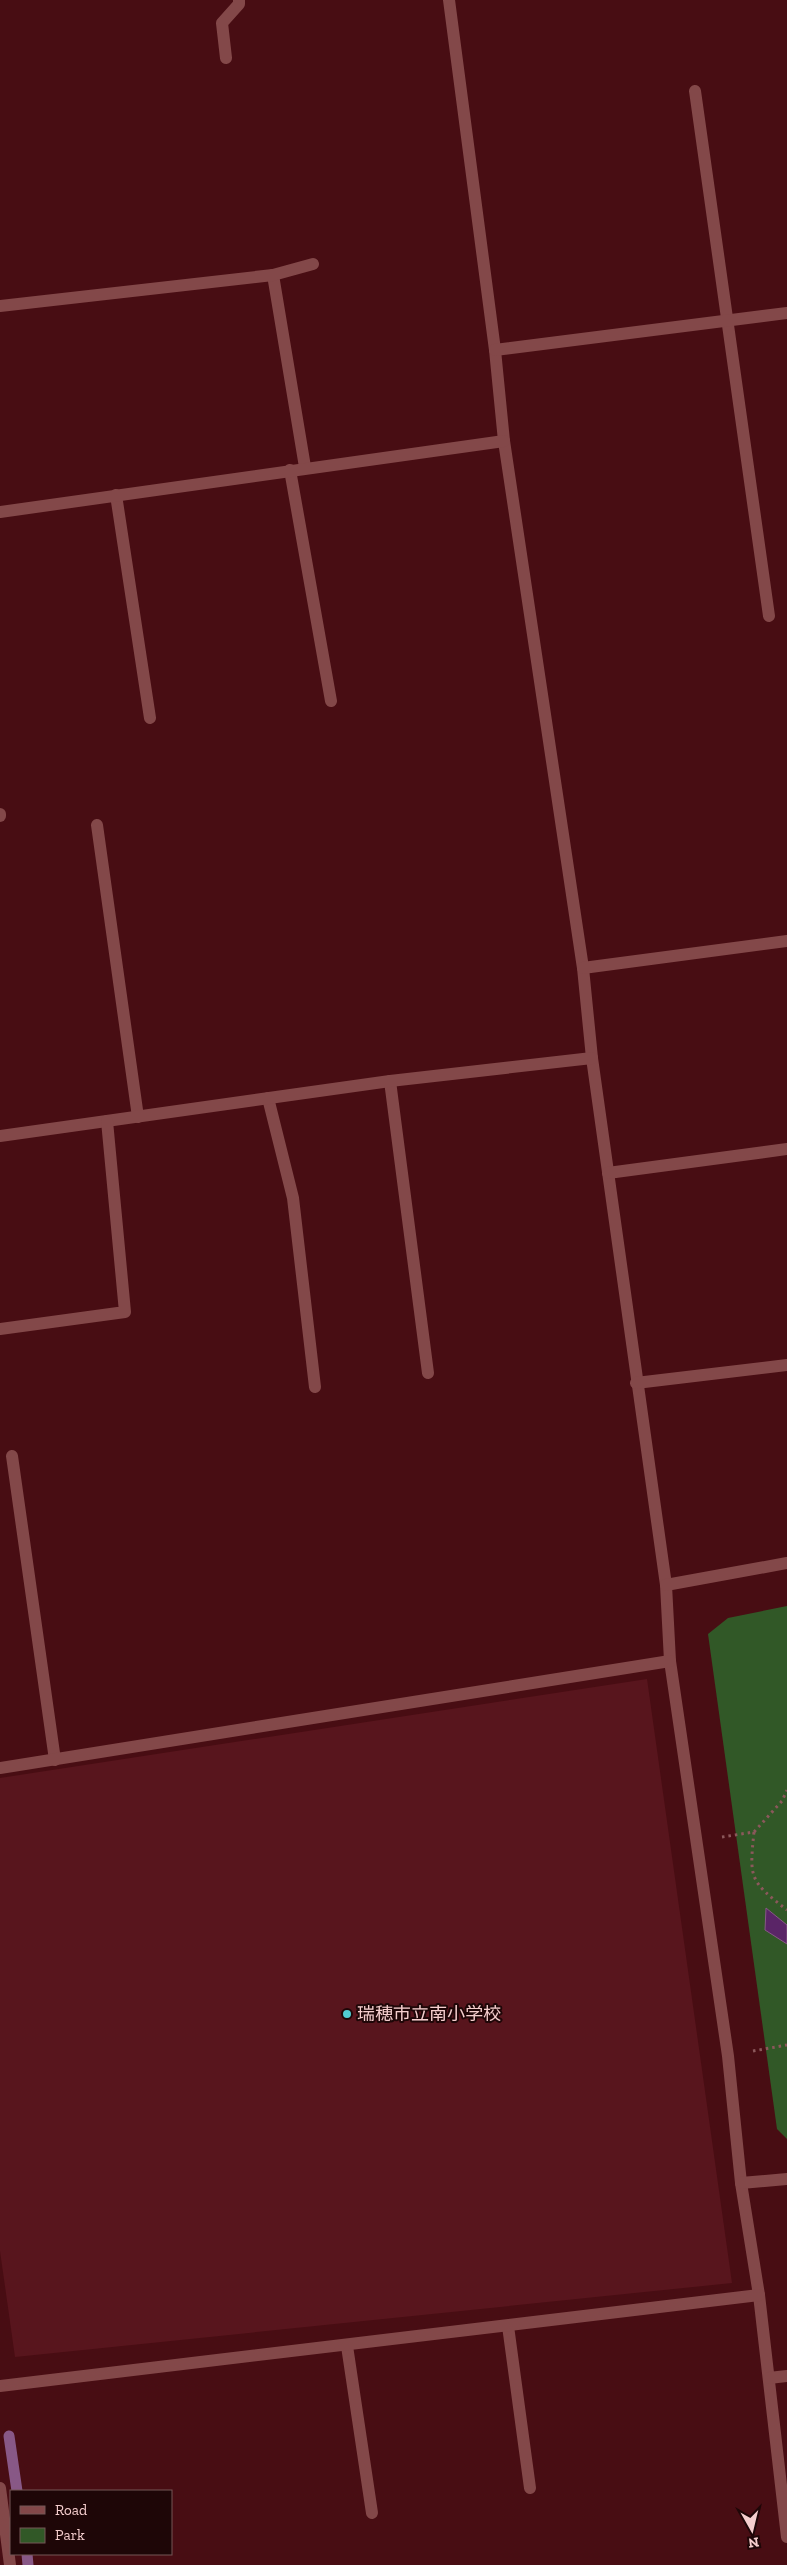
<svg xmlns="http://www.w3.org/2000/svg" width="787" height="2565" viewBox="0 0 787 2565" font-family="'Zilla Slab','Noto Sans JP',serif">
<style>
.built{fill:#58151d}
.green{fill:#315827}
.water{fill:#5a2567;stroke:#885886}
.lines{fill:none;stroke-linecap:round;stroke-linejoin:round}
.stream{stroke:#885886;stroke-width:11}
.path{stroke:#8b585b;stroke-width:3;stroke-dasharray:2.5 4;stroke-linecap:butt}
.minor{stroke:#834849;stroke-width:12}
.poi-dot{fill:#51ccd2;stroke:#1e0607;stroke-width:2}
.labels{text-anchor:middle;dominant-baseline:central;stroke-width:4;stroke-linejoin:round;paint-order:stroke}
.poi-label{font-size:18px;fill:#f5cece;stroke:#1e0607;text-anchor:start}
</style>
<rect width="100%" height="100%" fill="#480d13"/>
<polygon class="built" points="647,1679 732,2283 15,2357 0,2251 0,1778"/>
<polygon class="green" points="787,1606 787,2139 777,2129 708,1634 728,1618"/>
<polygon class="water" points="766,1908 787,1925 787,1944 765,1930"/>
<g class="lines">
<g class="stream">
<polyline points="9,2436 17,2491"/>
<polyline points="27,2554 28,2565"/>
</g>
<g class="path">
<path d="M 754,1832 C 749,1879 750,1881 787,1910"/>
<polyline points="722,1837 754,1832 782,1801 787,1790"/>
<polyline points="753,2051 787,2045"/>
</g>
<g class="minor">
<polyline points="449,0 495,350 504,441 583,968 592,1058 666,1585 670,1661 728,2056 741,2183 759,2295 787,2537"/>
<polyline points="226,58 222,23 239,4 239,0"/>
<polyline points="695,91 769,616"/>
<polyline points="273,275 305,467"/>
<polyline points="0,306 273,275 313,264"/>
<polyline points="495,350 787,313"/>
<polyline points="290,470 331,701"/>
<polyline points="116,495 150,718"/>
<polyline points="0,512 504,441"/>
<polyline points="0,814 0,816"/>
<polyline points="97,825 138,1117"/>
<polyline points="583,968 787,941"/>
<polyline points="390,1081 428,1373"/>
<polyline points="268,1098 293,1198 315,1387"/>
<polyline points="0,1136 390,1081 592,1058"/>
<polyline points="608,1173 787,1149"/>
<polyline points="0,1329 125,1312 107,1121"/>
<polyline points="636,1383 787,1365"/>
<polyline points="12,1456 55,1760"/>
<polyline points="666,1585 787,1563"/>
<polyline points="0,1768 670,1661"/>
<polyline points="741,2183 787,2179"/>
<polyline points="508,2326 530,2488"/>
<polyline points="347,2346 372,2513"/>
<polyline points="769,2378 787,2376"/>
<polyline points="0,2386 759,2295"/>
<polyline points="0,2488 10,2565"/>
</g>
</g>
<circle class="poi-dot" cx="347" cy="2014" r="5"/>
<g class="labels">
<g class="poi-label">
<text x="357" y="2014">瑞穂市立南小学校</text>
</g>
</g>
<rect x="10" y="2490" width="162" height="65" fill="#1e0607" stroke="#745657"/>
<rect x="20" y="2506" width="25" height="8" fill="#834849" stroke="#745657"/>
<text x="55" y="2515" font-size="15" fill="#f5cece">Road</text>
<rect x="20" y="2528" width="25" height="15" fill="#315827" stroke="#745657"/>
<text x="55" y="2540" font-size="15" fill="#f5cece">Park</text>
<g transform="translate(752 2530) rotate(172)" stroke="#1e0607" stroke-width="4" paint-order="stroke">
<path d="M0-4L9 19L0 12L-9 19Z" fill="#f5cece"/>
<text y="-8" font-size="14" font-weight="bold" text-anchor="middle" fill="#f5cece">N</text>
</g>
</svg>
